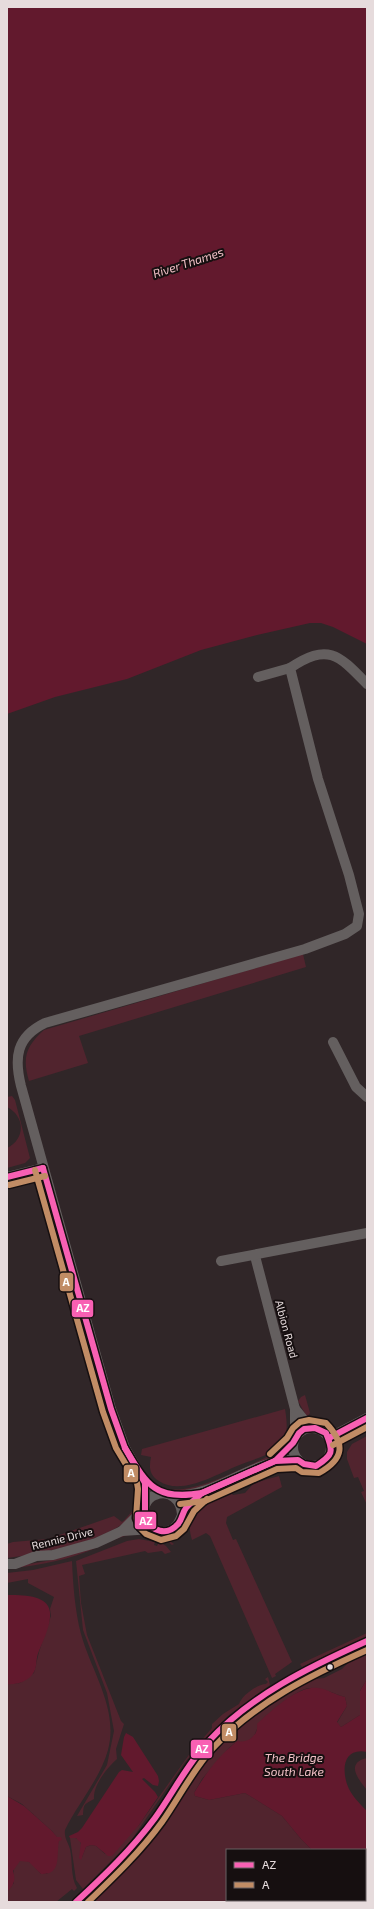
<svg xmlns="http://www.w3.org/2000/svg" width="374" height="1909" viewBox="0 0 374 1909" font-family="'Exo 2',sans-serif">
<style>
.green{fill:#51242e}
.water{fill:#62192d}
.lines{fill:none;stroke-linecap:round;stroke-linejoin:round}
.minor{stroke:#645f5f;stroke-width:10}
.bus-1-casing{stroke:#160f10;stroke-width:9}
.bus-2-casing{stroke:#160f10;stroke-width:9}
.bus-1{stroke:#f860b3;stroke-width:6}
.bus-2{stroke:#c18c65;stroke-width:6}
.bus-dot{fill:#e6dbdc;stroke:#160f10;stroke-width:1.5}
.labels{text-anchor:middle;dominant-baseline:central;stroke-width:4;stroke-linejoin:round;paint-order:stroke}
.street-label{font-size:11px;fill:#e6dbdc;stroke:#160f10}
.water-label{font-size:12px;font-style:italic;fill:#f1c0c6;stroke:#160f10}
.line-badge{stroke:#160f10;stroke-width:1.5}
.badge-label{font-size:11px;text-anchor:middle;font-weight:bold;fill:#fff}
</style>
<rect width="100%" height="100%" fill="#302628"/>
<g class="green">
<path d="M 303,954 L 306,967 L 79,1036 L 88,1063 L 29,1081 C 22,1058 26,1046 44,1030 Z"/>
<path d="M 12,1096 L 15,1100 L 30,1158 L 25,1163 L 7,1168 L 7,1148 C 26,1139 25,1116 7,1107 L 7,1097 Z"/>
<polygon points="305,1395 310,1413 307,1417 298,1401 301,1397"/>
<path d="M 285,1409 C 287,1422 289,1434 280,1445 C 271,1456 250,1460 237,1466 C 215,1475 181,1496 159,1481 C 149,1475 149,1467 151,1457 L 141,1455 L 142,1449 Z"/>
<path d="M 290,1431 C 293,1441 283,1449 276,1455 C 254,1465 188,1499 167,1489 C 196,1494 248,1465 276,1453 L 285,1445 Z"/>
<polygon points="367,1436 367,1505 361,1492 364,1491 358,1477 354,1478 347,1459 347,1452 352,1444"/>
<path d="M 279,1476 L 282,1487 L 227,1517 L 226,1523 L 233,1540 L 236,1539 L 291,1660 L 292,1662 L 275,1674 L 276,1676 L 272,1678 L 210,1536 L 206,1533 L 192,1540 C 182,1508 207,1502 230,1492 L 233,1495 L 245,1493 L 254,1483 Z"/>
<path d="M 139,1505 C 127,1539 40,1554 7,1558 L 7,1544 L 13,1542 L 48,1539 L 114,1516 L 122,1522 C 128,1518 134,1506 139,1505 Z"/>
<path d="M 140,1532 L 162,1536 L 174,1544 L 172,1545 C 162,1535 142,1532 129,1535 C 113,1538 98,1548 83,1553 C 58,1562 33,1566 7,1569 L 7,1567 C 28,1564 49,1562 68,1555 C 93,1548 114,1536 140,1532 Z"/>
<path d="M 139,1539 L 155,1542 L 154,1545 L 157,1546 L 159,1542 L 166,1546 L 171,1552 L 165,1554 L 162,1551 L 148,1553 L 145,1551 L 82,1565 L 85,1574 L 79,1576 L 81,1603 L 87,1635 L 121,1721 L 124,1724 L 116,1749 L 117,1759 C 107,1768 93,1785 94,1799 C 83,1805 84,1804 83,1815 L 77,1816 L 107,1765 L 114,1731 L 107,1693 L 83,1630 L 76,1561 L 127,1541 Z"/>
<path d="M 72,1561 C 73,1585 75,1611 81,1634 C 91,1671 119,1709 108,1750 C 100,1779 78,1803 65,1830 C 64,1838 68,1842 70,1849 C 73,1862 70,1876 77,1888 L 74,1891 L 72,1889 L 56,1902 L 7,1902 L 7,1892 L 14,1883 C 13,1874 12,1860 25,1860 L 31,1863 L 41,1874 L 47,1874 L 57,1860 L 56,1852 L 59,1840 L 52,1831 L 22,1804 L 7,1796 L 7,1684 L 20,1683 L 34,1673 L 39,1652 L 51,1616 L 50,1609 L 54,1597 L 28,1583 L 28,1579 L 7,1583 L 7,1573 L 33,1570 Z"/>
<polygon points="367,1633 367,1636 302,1667 300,1664"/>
<path d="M 367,1652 L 367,1679 L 360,1691 L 360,1715 L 341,1727 L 337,1723 L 347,1706 L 345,1697 C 333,1693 321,1687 309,1688 C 297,1689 263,1717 258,1727 C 256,1730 255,1736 252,1738 C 248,1742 241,1743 235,1743 L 230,1747 L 202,1779 L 194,1793 L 195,1796 L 209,1800 L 245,1793 L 282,1816 L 301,1839 L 312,1850 L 227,1850 L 227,1900 L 295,1900 L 293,1902 L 95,1902 L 100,1894 L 131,1863 L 153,1836 L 196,1773 L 214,1751 L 249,1718 L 303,1683 L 309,1680 L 324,1678 L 342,1669 L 352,1659 Z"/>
<path d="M 268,1677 L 270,1685 L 229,1715 L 208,1736 L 185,1762 L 130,1842 L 83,1889 L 76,1880 L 70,1838 C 82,1836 83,1846 80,1855 L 82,1857 L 86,1847 L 91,1845 L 96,1846 L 105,1854 L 139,1825 L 191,1752 L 212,1728 L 212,1724 L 223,1714 L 239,1704 C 242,1695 258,1684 266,1684 L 268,1682 L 265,1679 Z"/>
<path d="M 275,1692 L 276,1694 C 252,1710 230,1727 211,1749 C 189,1773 173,1802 154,1829 C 135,1854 113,1877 89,1898 L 88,1896 C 112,1875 135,1851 154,1824 C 173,1799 188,1771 209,1747 C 229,1725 251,1708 275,1692 Z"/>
<path d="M 367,1758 L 367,1790 C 358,1779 345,1763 367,1758 Z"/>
</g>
<g class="water">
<polygon points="7,7 367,7 367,644 333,627 321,623 310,623 257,635 201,650 127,679 55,697 7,714"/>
<path d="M 7,1595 C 58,1594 57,1611 39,1651 C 35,1659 38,1668 32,1675 C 26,1682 16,1685 7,1684 Z"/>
<path d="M 367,1679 L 367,1752 C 342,1747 341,1772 349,1789 C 353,1797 361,1805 367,1811 L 367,1902 L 293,1902 L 295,1900 L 365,1900 L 365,1850 L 312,1850 L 301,1839 L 282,1816 L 245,1793 L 209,1800 L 195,1796 L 194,1793 C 205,1774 218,1757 235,1743 L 238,1741 C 247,1744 259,1735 257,1724 C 271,1711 298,1685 318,1688 C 327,1689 336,1695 345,1697 L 347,1706 L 337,1722 L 341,1727 L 360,1715 L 360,1691 Z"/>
<polygon points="126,1733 133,1737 158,1776 159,1781 158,1786 153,1785 144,1778 142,1779 155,1792 158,1797 139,1825 112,1856 108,1856 96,1846 91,1845 86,1847 81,1860 79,1858 81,1843 76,1838 70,1838 69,1836 78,1832 82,1828 119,1772 122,1770 133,1772 121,1755 124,1737"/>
<path d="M 7,1796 L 24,1806 L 52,1831 L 57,1837 L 61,1837 L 62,1840 L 59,1841 C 56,1856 62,1875 41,1874 L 29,1862 L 20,1861 L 13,1871 C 16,1880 14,1885 7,1892 Z"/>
</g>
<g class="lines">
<g class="minor">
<polyline points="258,677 290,668"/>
<polyline points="333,1042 356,1087 367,1097"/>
<polyline points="7,1177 43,1168"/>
<polyline points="255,1256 295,1409 295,1438"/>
<polyline points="221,1261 367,1233"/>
<polyline points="295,1409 304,1420 315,1428"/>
<circle cx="312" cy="1447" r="19"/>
<polyline points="329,1438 367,1418"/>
<path d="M 173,1496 C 220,1496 252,1458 298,1460"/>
<path d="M 146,1503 L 145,1483 L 125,1448 L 111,1409 L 21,1086 C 14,1058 16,1037 45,1023 L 305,949 L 345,934 L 357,926 L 359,914 L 349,875 L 318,779 L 290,668 C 328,643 338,654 367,684"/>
<path d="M 182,1514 C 181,1500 170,1489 155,1495 C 134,1504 146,1538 168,1531 C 180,1528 180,1516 186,1508 C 190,1502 196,1498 202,1493"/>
<polyline points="122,1531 152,1529"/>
<polyline points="7,1564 15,1564 36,1556 53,1555 96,1543 122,1531 144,1509"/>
</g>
<defs>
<g id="bus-1">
<polyline points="43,1168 111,1409 125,1448"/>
<polyline points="7,1177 43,1168"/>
<path d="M 315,1428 L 326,1433 C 334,1452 333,1455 316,1466 L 304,1464 L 298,1460 L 275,1461 L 293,1443 L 299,1433 L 304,1429 Z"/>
<polyline points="329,1438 367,1418"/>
<path d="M 125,1448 C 147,1485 155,1501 202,1493"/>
<path d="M 125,1448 L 145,1483 L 145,1520 C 152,1531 167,1536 177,1525 C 182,1521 182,1513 186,1508 C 190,1503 197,1498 202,1493"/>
<polyline points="202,1493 275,1461"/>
<polyline points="202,1493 275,1461"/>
<path d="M 76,1902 C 104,1876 132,1849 155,1818 C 173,1793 186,1766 207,1743 C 251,1695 309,1667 367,1641"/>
</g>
<g id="bus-2">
<polyline points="35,1170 103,1412 116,1448 137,1483 138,1489 136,1518 140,1528 146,1534 161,1540 176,1536 184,1529 194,1511 207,1499"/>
<polyline points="9,1185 45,1176"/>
<polyline points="333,1445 367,1427"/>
<path d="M 180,1504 L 205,1501 L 277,1469 L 296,1468 L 302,1472 L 319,1473 C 344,1459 346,1444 326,1423 L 309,1420 L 300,1422 L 293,1428 L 287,1438 L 270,1454"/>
<path d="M 88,1902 C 114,1877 141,1851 162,1822 C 179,1798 192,1771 212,1749 C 254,1703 311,1675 367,1650"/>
</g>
</defs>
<use href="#bus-1" class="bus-1-casing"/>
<use href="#bus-2" class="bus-2-casing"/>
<use href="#bus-1" class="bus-1"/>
<use href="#bus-2" class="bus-2"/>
</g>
<circle class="bus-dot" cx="330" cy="1667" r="3.5"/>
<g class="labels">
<g class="street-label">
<text transform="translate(287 1329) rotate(75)">Albion Road</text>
<text transform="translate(62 1538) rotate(-14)">Rennie Drive</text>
</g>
<g class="water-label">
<text transform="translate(188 262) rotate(-18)">River Thames</text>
<text x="294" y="1757">The Bridge<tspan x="294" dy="14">South Lake</tspan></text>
</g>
</g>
<g class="line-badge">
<rect x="59" y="1272" width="15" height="20" rx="4" fill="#c18c65"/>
<rect x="71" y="1299" width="23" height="19" rx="4" fill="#f860b3"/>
<rect x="123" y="1464" width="16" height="19" rx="4" fill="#c18c65"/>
<rect x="134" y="1511" width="23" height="19" rx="4" fill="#f860b3"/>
<rect x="221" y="1723" width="16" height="19" rx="4" fill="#c18c65"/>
<rect x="190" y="1739" width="23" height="20" rx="4" fill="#f860b3"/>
</g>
<g class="badge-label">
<text x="66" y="1286">A</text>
<text x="83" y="1312">AZ</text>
<text x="131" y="1477">A</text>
<text x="146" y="1525">AZ</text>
<text x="229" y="1736">A</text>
<text x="202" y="1753">AZ</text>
</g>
<rect width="374" height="1909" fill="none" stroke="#e6dbdc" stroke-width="16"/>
<rect x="226" y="1849" width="140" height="52" fill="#160f10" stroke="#696162"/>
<rect x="234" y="1862" width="20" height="6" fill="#f860b3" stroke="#696162"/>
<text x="262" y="1869" font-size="12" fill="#e6dbdc">AZ</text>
<rect x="234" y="1882" width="20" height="6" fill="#c18c65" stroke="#696162"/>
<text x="262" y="1889" font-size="12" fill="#e6dbdc">A</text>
</svg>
